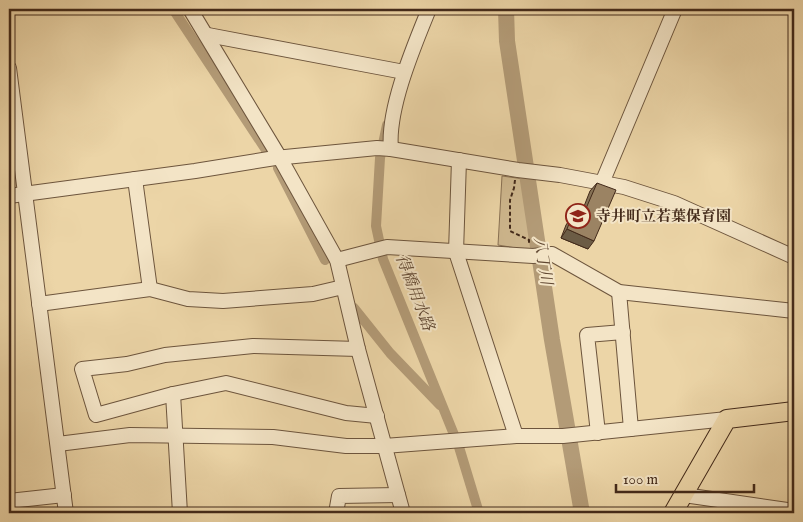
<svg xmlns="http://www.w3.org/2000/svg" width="803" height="522" viewBox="0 0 803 522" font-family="'IM FELL English','Noto Serif JP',serif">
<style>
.green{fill:#cfb88f;stroke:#897154}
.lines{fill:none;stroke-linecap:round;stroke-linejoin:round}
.canal{stroke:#b39b77;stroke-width:10}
.river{stroke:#b39b77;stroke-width:16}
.minor-casing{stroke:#6d553d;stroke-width:16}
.major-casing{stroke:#432a1a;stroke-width:20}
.path{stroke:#432a1a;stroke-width:2;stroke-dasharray:4 2.5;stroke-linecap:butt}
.minor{stroke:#f3e4c6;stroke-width:14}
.major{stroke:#ecd5a7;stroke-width:18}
.wall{fill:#857155;stroke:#432a1a}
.shaded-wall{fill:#6c5c45;stroke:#432a1a}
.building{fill:#9b8363;stroke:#432a1a}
.labels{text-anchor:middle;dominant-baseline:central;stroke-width:4;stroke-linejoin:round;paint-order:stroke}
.poi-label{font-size:15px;font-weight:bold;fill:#432a1a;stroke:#f3e4c6;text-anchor:start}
.water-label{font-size:16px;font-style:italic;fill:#5f4631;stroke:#f3e4c6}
</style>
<rect width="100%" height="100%" fill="#ecd5a7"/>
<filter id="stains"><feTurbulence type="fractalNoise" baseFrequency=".004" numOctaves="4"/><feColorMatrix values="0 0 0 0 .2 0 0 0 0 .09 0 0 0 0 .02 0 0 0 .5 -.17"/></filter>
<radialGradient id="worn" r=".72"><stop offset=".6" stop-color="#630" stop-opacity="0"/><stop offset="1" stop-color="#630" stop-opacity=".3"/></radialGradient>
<polygon class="green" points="502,176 524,179 534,251 498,245"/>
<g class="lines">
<g class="canal">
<polyline points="173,9 268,153"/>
<polyline points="387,125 380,158 376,226 383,259 459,447 479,513"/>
<polyline points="278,168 325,260"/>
<polyline points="354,308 390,353 440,405"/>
</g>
<polyline class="river" points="506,9 507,41 552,340 582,513"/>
<defs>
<g id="minor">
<polyline points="190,9 280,158 337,260 358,349 403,513"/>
<polyline points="208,35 404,72"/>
<polyline points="9,68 66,513"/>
<path d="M 391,149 C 387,109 414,46 429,9"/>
<polyline points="459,160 456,252 516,436"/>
<polyline points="135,179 150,289"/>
<polyline points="602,183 675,9"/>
<polyline points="9,196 195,171 275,158 377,148 391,149 518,170 560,175 624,187 674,203 794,257"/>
<polyline points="337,260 387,247 533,256 552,254 619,292 794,311"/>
<polyline points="619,292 631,429"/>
<polyline points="39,304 150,289 188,299 223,301 313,294 343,287"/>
<polyline points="358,349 253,346 165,355 127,364 82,369 96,415 173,394 226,383 346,413 377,416"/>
<polyline points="173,394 180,513"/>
<polyline points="598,433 587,335 623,332"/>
<polyline points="58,444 130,435 273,437 346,446 384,446 516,436 563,436 727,419"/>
<polyline points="684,495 794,511"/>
<polyline points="9,501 64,495"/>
<polyline points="336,513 339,496 398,495"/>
</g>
<polyline id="major" points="673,513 727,419 794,411"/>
</defs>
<use href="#minor" class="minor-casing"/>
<use href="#major" class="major-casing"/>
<polyline class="path" points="515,180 514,188 510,200 510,231 529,240 529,244"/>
<use href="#minor" class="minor"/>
<use href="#major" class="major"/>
</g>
<polygon class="wall" points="597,183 588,249 561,238 566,225 572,216 579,219 590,191"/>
<polygon class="shaded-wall" points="567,229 594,241 588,249 561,238"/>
<polygon class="building" points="597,183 616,190 594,241 567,229 572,216 581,220"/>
<defs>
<symbol id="school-ring" viewBox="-11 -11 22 22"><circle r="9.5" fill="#f3e4c6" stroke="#8f2418" stroke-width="1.5"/><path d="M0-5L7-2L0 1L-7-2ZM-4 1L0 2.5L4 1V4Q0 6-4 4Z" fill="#8f2418"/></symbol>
</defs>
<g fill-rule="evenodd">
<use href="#school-ring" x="564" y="202" width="28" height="28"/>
</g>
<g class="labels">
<g class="poi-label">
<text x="596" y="216">寺井町立若葉保育園</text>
</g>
<g class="water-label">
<text transform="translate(542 261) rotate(81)">八丁川</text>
<text transform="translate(414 293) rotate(69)">得橋用水路</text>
</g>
</g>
<rect width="803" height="522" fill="none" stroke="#ecd5a7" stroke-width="30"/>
<rect x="10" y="10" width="783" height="502" fill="none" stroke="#432a1a" stroke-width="2.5"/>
<rect x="15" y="15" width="773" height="492" fill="none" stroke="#432a1a"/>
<path d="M616 484v8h138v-8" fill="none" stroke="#432a1a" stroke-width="2.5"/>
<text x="623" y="484" font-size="15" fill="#432a1a" stroke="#f3e4c6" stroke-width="4" paint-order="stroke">100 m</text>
<rect width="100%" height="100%" filter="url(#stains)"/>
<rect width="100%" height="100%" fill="url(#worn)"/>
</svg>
